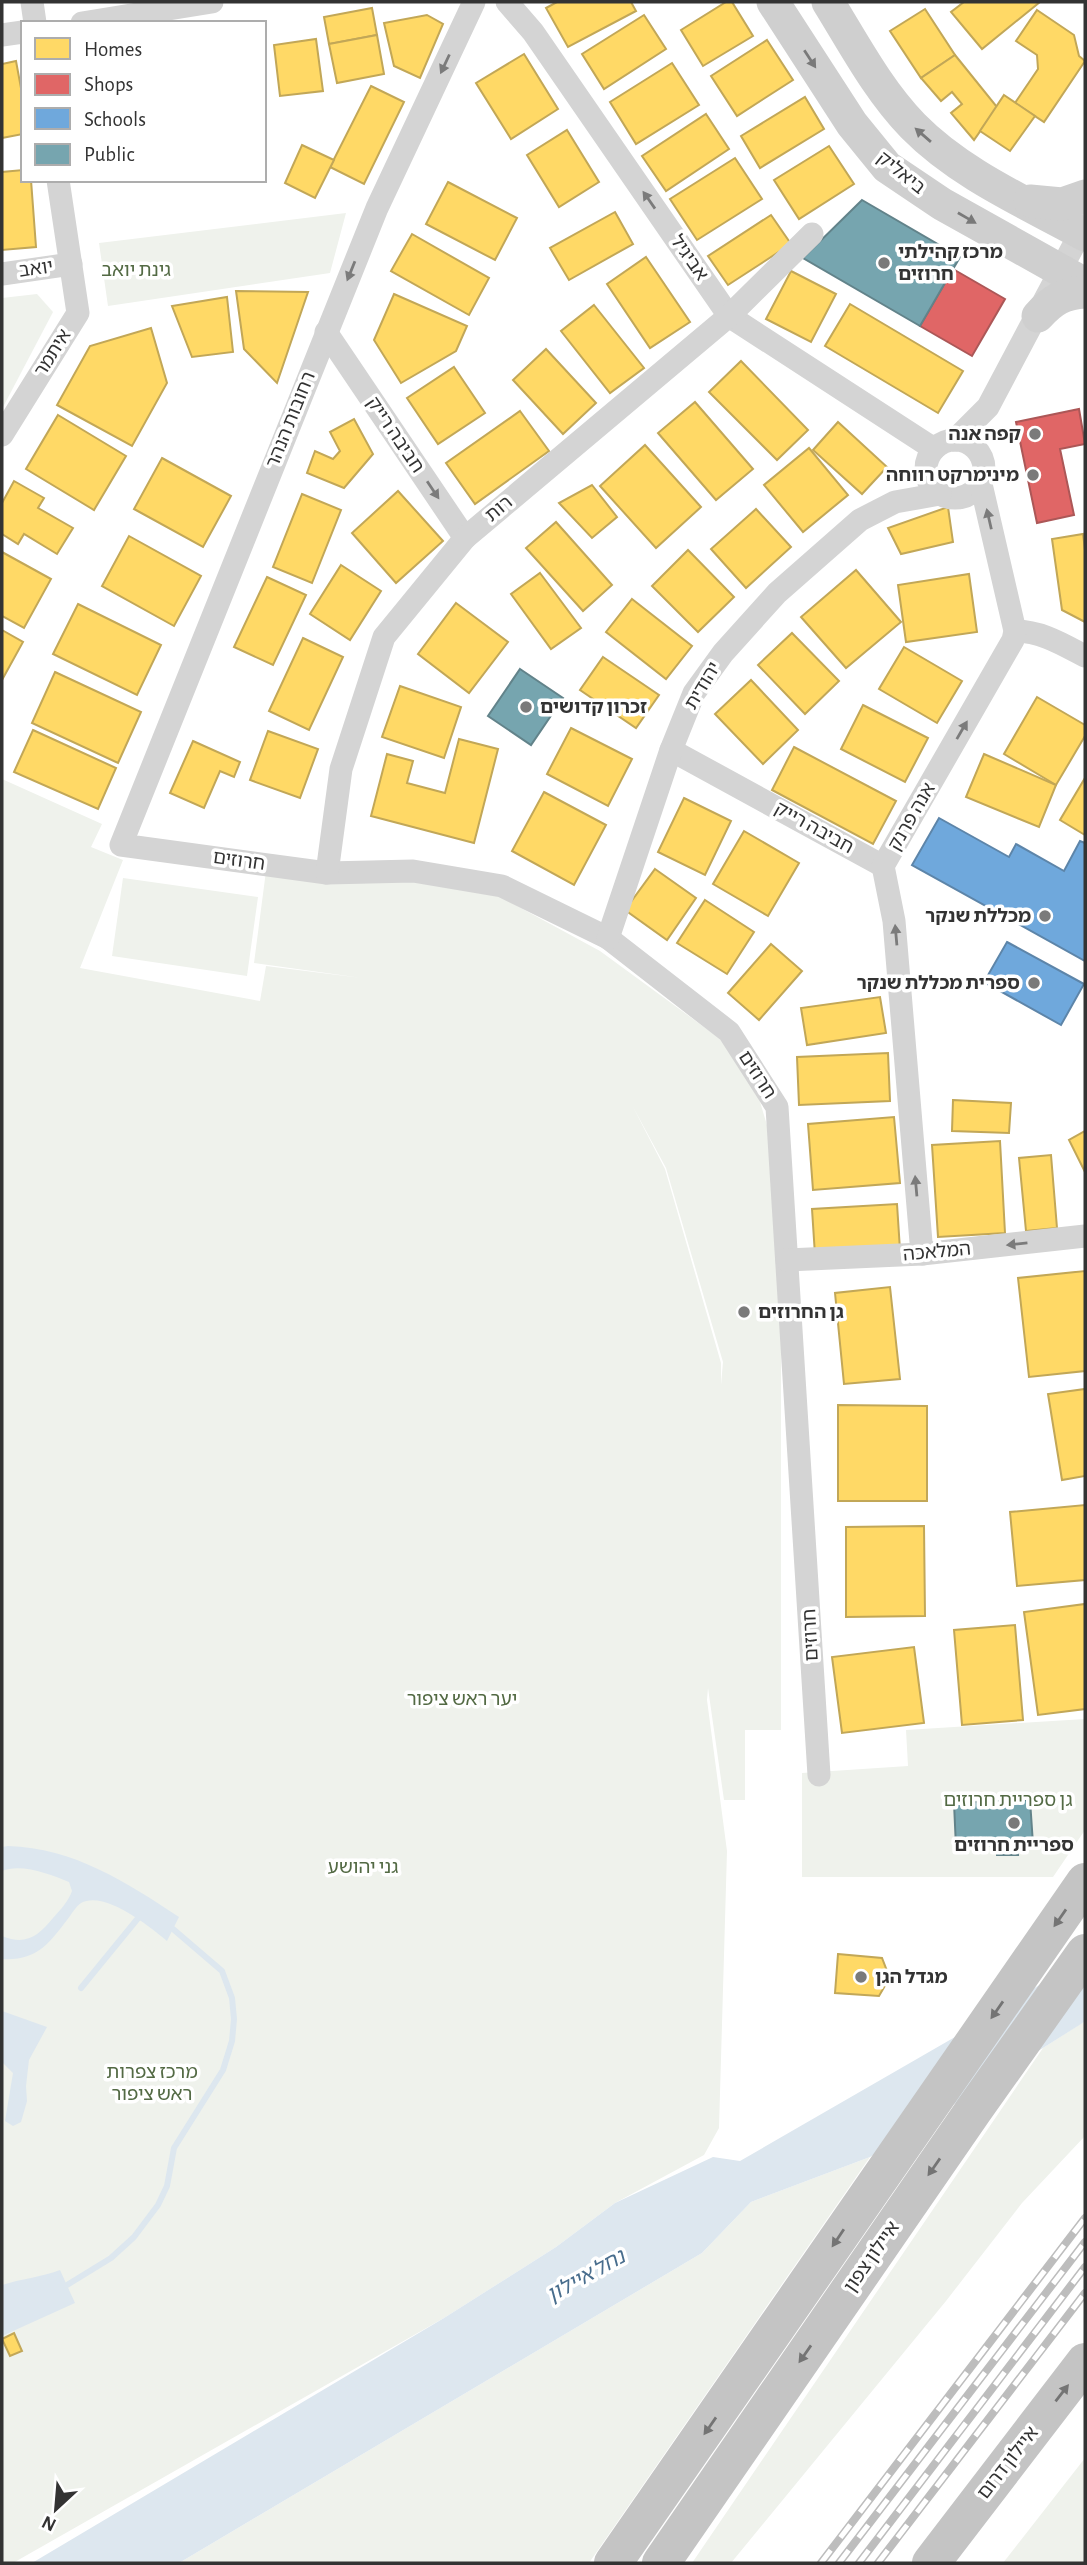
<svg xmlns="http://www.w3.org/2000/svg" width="1087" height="2565" viewBox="0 0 1087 2565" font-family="'Alegreya Sans','Noto Sans Hebrew',sans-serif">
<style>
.green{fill:#eff2ec;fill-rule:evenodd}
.water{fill:#dde7ef}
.homes{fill:#ffd966;stroke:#c2a757;stroke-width:2}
.shops{fill:#e06666;stroke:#ac5757;stroke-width:2}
.schools{fill:#6fa8dc;stroke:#5d85a9;stroke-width:2}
.public{fill:#76a5af;stroke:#62838a;stroke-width:2}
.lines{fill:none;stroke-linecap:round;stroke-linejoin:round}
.stream{stroke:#dde7ef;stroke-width:6}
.street{stroke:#d4d4d4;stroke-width:23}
.secondary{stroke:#cfcfcf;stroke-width:33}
.highway{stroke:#c4c4c4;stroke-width:38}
.rail-casing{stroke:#bdbdbd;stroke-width:8}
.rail{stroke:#fff;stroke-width:5;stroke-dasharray:16;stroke-linecap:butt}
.oneway{fill:#797979}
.oneway2{fill:#7b7b7b}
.oneway3{fill:#747474}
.poi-dot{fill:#7a7a7a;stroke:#fff;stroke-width:2.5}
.labels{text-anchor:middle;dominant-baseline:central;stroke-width:7;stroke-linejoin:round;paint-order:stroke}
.street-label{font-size:19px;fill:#333;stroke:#fff}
.poi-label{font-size:19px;font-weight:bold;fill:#333;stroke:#fff;text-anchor:start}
.park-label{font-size:19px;fill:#536a44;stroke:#fff}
.water-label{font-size:21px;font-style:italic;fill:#486d8d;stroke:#fff}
</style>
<rect width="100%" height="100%" fill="#fff"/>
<g class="green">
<polygon points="346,213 330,273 108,306 99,243"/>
<polygon points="37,294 53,312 2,409 2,298"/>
<path d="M 2,779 L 102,824 L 91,847 L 123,860 L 80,968 L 260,1001 L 266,966 L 362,978 L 254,963 L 266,871 L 416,878 L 497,895 L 600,951 L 719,1038 L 734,1054 L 758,1095 L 769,1132 L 781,1261 L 781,1730 L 745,1730 L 745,1800 L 724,1800 L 708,1688 L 707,1700 L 727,1851 L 719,2128 L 704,2155 L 615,2203 L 556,2247 L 444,2318 L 13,2563 L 2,2563 ZM 632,1105 L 666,1168 L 723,1362 L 721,1385 L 721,1363 L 665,1169 Z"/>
<polygon points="123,878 258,897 247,976 112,956"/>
<polygon points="1085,1719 1085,1830 1053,1877 802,1877 802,1773 908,1766 906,1730"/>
<polygon points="1085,2021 1085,2136 1022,2203 946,2301 731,2563 692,2563 1043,2048"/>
<polygon points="870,2157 589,2563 179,2563 702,2253 751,2202"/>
<polygon points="1085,2458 1085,2563 1003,2563"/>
</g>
<g class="water">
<path d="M 8,1846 C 74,1848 126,1882 179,1917 L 167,1941 C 150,1927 105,1890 81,1903 C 76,1906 71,1915 67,1920 C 48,1945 36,1961 2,1959 L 2,1936 C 26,1946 38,1936 53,1918 C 61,1909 68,1902 72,1891 L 69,1882 C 50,1874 21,1863 2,1871 L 2,1847 Z"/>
<polygon points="1085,1956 1085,2021 1081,2024 870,2157 751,2202 702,2253 179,2563 32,2563 444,2318 556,2247 615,2203 713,2157 740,2161 981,2022"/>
<polygon points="2,2011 47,2027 29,2060 26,2086 27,2101 21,2122 13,2126 5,2121 13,2073 2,2062"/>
<path d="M 60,2270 L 75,2303 L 2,2336 L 2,2285 C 21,2279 41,2277 60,2270 Z"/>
</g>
<g class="homes">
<polygon points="557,2 631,2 636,11 568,47 546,8"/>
<polygon points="726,2 732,2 753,36 703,66 681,30"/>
<polygon points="964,2 1040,2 982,49 951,12"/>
<polygon points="372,8 377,35 329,44 324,17"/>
<polygon points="925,9 955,55 921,78 890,31"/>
<polygon points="1037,10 1074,35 1079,56 1085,61 1044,122 1015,103 1038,69 1037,55 1016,41"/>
<polygon points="427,15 443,24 420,78 394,66 384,23"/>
<polygon points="644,15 666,49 604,89 582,54"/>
<polygon points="377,35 384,74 337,83 329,44"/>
<polygon points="316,39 323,91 280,96 274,45"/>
<polygon points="767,40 793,80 737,116 711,76"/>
<polygon points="524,54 558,109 511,139 476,83"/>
<polygon points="955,55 997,107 974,140 951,113 962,104 952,92 941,101 921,78"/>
<polygon points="16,61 23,99 23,134 2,138 2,64"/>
<polygon points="672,63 699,105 636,144 610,102"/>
<polygon points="371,86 404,102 364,184 330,167"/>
<polygon points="1004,95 1035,116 1010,151 980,131"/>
<polygon points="805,97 824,129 760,168 741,136"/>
<polygon points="706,114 729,149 666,191 642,156"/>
<polygon points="567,130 599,182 559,207 527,155"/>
<polygon points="302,145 334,160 315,198 285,183"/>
<polygon points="829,146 854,184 799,219 774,180"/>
<polygon points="735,158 762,199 697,240 670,199"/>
<polygon points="23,170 23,180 31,180 36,247 2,250 2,172"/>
<polygon points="448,182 517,218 495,260 426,224"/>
<polygon points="615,212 633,244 569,280 550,248"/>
<polygon points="771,215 791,244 728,285 708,256"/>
<polygon points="412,234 489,278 469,315 391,271"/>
<polygon points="646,257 690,322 650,348 607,284"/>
<polygon points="791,271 836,294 811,342 766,319"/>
<polygon points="236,291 308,292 277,383 244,349"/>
<polygon points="394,294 467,326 456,351 401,383 374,340"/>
<polygon points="227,297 233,352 192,357 172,306"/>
<polygon points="850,304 963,371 938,413 825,346"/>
<polygon points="594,305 644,368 610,393 561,331"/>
<polygon points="151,328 167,383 132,446 57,405 90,346"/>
<polygon points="546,349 596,403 563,434 513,380"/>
<polygon points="741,361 808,430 777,460 709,392"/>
<polygon points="454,367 485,413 438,444 407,398"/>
<polygon points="695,402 753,469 716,500 658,433"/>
<polygon points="520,411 549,451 475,504 446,463"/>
<polygon points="58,415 126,456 94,510 26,469"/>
<polygon points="354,419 373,454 344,488 307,473 315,451 333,459 340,451 330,432"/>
<polygon points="838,422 887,467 862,494 813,450"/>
<polygon points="645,445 701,507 656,548 600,486"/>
<polygon points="809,448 848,495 803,532 764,485"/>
<polygon points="162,458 231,496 203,547 134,509"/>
<polygon points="14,481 44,498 38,508 73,528 57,554 24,534 18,544 2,534 2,503"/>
<polygon points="592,485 617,517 592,538 559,503"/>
<polygon points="398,491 443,541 396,583 352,533"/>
<polygon points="302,494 341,510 312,583 273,567"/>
<polygon points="948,507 953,542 901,554 888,528"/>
<polygon points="756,509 791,547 746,588 711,549"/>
<polygon points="556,522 612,585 583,611 526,548"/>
<polygon points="1083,534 1085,550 1085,622 1062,610 1052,539"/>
<polygon points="129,536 201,576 174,626 102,586"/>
<polygon points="688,550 734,597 698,632 652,586"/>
<polygon points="2,552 51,579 24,628 2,616"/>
<polygon points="341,565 381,591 350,640 310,614"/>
<polygon points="856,570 901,622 846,668 801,617"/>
<polygon points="540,573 581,628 551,649 511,594"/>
<polygon points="969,574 977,632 906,642 898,585"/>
<polygon points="267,577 306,595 273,665 234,647"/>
<polygon points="632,599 692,646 666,679 606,632"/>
<polygon points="456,603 508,642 469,693 418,654"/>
<polygon points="78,604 161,645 137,695 53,654"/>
<polygon points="2,630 23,642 2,680"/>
<polygon points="792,633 839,681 805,714 758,665"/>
<polygon points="303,638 343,657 309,730 269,711"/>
<polygon points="904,647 962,681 937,723 879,689"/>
<polygon points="603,657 659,695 636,728 580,690"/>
<polygon points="55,672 141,712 118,763 32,723"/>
<polygon points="751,680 798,730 763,764 715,714"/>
<polygon points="400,686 461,707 444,758 382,737"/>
<polygon points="1037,697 1085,725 1085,736 1056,785 1004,754"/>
<polygon points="863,705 928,738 905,782 841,749"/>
<polygon points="571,728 632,759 608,806 547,774"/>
<polygon points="33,730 116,768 98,809 14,772"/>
<polygon points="268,731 318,749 300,798 250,780"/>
<polygon points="459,739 498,749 474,843 371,816 387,754 413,761 407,783 445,793"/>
<polygon points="193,741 240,762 234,777 220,771 204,808 170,793"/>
<polygon points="794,747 896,801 873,844 772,790"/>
<polygon points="984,754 1056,785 1039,827 966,797"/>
<polygon points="1085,778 1085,835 1060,820"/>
<polygon points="544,792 606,825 574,885 512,851"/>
<polygon points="684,798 731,821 705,875 658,852"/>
<polygon points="744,831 799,863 768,916 713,884"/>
<polygon points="655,869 696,898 667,940 625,910"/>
<polygon points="705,900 754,932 727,974 677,943"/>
<polygon points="771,944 802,971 759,1020 728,993"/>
<polygon points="880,997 886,1033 807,1045 801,1008"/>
<polygon points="888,1053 890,1101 799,1105 797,1057"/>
<polygon points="953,1100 1011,1103 1009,1133 952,1131"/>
<polygon points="894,1117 900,1183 813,1190 808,1124"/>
<polygon points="1085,1131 1085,1172 1069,1140"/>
<polygon points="1000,1141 1005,1233 938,1237 932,1145"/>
<polygon points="1051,1155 1057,1228 1026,1231 1019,1158"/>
<polygon points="897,1204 900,1250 815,1255 812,1209"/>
<polygon points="1085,1271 1085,1371 1029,1377 1018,1278"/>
<polygon points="890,1287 900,1379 844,1384 835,1293"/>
<polygon points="1085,1389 1085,1476 1062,1480 1048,1394"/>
<polygon points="838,1405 927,1406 927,1501 838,1501"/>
<polygon points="1085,1505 1085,1580 1017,1586 1010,1512"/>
<polygon points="924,1526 925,1616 846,1617 846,1527"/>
<polygon points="1085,1604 1085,1709 1038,1715 1024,1612"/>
<polygon points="1015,1625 1023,1720 962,1725 954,1630"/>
<polygon points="914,1647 924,1723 842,1733 832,1657"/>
<polygon points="838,1954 882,1958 887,1971 886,1984 879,1996 835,1993"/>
<polygon points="14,2333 22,2351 10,2356 2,2339"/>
</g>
<g class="shops">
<polygon points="953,269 1005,299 972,356 920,326"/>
<polygon points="1079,409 1085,444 1060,449 1074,515 1037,523 1016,422"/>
</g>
<g class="schools">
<polygon points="939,818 1009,857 1016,844 1064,871 1080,841 1085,843 1085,961 912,865"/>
<polygon points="1007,942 1084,984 1061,1025 984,982"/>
</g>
<g class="public">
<polygon points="862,200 960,257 920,326 803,258"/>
<polygon points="520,669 563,698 531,745 488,716"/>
<polygon points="1030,1800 1033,1844 1017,1845 1018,1855 997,1855 996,1845 956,1847 954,1803"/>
</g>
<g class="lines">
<g class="stream">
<polyline points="81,1988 139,1917"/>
<polyline points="67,2285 111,2258 134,2237 158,2205 167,2186 174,2148 223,2070 232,2041 234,2019 232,1998 222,1971 173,1929"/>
</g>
<g class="street">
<polyline points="32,2 35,23"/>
<polyline points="474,2 377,208 121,845 327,873 413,871 502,886 608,938 729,1032 777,1107 819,1775"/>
<polyline points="507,2 533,32 729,316 934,449"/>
<polyline points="82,23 212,2"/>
<polyline points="2,35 23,32"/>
<polyline points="2,274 71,264"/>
<polyline points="326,332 465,538"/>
<polyline points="2,435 78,313 58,180"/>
<circle cx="955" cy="469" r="29"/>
<polyline points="955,440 988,407 1085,224"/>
<path d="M 1015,631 C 1041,631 1062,644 1085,656"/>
<polyline points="671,750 883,866"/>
<polyline points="327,873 341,769 384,637 465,538 729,316 812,234"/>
<polyline points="608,938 671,750 694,693 723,653 777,593 860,520 895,502 940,494"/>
<polyline points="922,1254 894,921 883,866 1013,640 1015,631 981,484"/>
<polyline points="787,1260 922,1254 1085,1236"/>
</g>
<g class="secondary">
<polyline points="773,2 852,124 887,167 942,204 1085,284"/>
<path d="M 828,2 C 854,44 878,90 913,126 C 960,174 1027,203 1085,235"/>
<polyline points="1030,201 1062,204 1085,196"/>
<path d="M 1038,316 C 1052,300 1064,293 1085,292"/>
</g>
<g class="highway">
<polyline points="613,2563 1085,1882"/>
<polyline points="661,2563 973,2111 1085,1953"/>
<polyline points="931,2563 1085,2362"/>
</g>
<defs>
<g id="rail">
<polyline points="821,2563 1085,2218"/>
<polyline points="839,2563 1085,2242"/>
<polyline points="859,2563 1085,2267"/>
<polyline points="878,2563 1085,2293"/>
</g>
</defs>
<use href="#rail" class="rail-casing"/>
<use href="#rail" class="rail"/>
</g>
<defs><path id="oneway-solid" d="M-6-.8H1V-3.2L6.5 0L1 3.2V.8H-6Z" transform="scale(1.75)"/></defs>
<g class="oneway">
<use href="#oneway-solid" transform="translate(810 59) rotate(57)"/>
<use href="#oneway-solid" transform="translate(923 135) rotate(-139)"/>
<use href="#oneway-solid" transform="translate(967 218) rotate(30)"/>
</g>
<g class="oneway2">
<use href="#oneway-solid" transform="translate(445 64) rotate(115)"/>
<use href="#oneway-solid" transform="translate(649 200) rotate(-125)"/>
<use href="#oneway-solid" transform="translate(351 271) rotate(112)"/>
<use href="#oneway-solid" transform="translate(433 490) rotate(56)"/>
<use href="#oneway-solid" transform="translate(989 519) rotate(-103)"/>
<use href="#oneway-solid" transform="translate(962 730) rotate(-60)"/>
<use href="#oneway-solid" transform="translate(896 935) rotate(-95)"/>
<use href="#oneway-solid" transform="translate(916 1186) rotate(-95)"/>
<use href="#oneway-solid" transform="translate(1017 1244) rotate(174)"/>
</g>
<g class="oneway3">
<use href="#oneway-solid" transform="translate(1060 1918) rotate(125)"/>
<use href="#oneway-solid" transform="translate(997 2010) rotate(125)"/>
<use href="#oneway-solid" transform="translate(934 2167) rotate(125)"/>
<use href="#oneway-solid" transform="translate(838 2238) rotate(124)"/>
<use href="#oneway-solid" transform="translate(805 2354) rotate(125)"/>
<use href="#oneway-solid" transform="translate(1062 2393) rotate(-52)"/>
<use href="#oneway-solid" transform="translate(710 2426) rotate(125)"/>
</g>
<g class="poi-dot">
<circle cx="884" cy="263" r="7"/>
<circle cx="1035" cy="434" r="7"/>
<circle cx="1033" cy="475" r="7"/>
<circle cx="526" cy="707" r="7"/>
<circle cx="1045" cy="916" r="7"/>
<circle cx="1034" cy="983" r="7"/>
<circle cx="744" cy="1312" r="7"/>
<circle cx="1014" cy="1823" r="7"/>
<circle cx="861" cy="1977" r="7"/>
</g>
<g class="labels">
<g class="street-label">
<text transform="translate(901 173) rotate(39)">ביאליק</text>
<text transform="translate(689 258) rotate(55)">אביגיל</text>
<text transform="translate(36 269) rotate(-8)">יואב</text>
<text transform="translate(53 353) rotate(-58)">איתמר</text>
<text transform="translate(291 420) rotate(-68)">רחובות הנהר</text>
<text transform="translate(395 435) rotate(56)">חביבה רייק</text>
<text transform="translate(499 509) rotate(-40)">רות</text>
<text transform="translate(703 686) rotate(-59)">יהודית</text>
<text transform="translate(912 817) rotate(-60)">אנה פרנק</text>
<text transform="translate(814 828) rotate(29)">חביבה רייק</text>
<text transform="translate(239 861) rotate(8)">חרוזים</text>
<text transform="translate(757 1075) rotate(57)">חרוזים</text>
<text transform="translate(937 1252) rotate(-5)">המלאכה</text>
<text transform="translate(811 1635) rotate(-93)">חרוזים</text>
<text transform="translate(872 2257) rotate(-55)">איילון צפון</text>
<text transform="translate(1008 2463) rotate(-52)">איילון דרום</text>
</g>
<g class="poi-label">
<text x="898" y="252">מרכז קהילתי<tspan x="898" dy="22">חרוזים</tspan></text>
<text x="1021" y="434" text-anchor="end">קפה אנה</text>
<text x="1019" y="475" text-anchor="end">מינימרקט רווחה</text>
<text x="540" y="707">זכרון קדושים</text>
<text x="1031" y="916" text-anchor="end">מכללת שנקר</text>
<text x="1020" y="983" text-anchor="end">ספרית מכללת שנקר</text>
<text x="758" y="1312">גן החרוזים</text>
<text x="1014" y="1845" text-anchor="middle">ספריית חרוזים</text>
<text x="875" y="1977">מגדל הגן</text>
</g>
<g class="park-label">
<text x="136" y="270">גינת יואב</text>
<text x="462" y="1699">יער ראש ציפור</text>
<text x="1008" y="1800">גן ספריית חרוזים</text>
<text x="363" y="1867">גני יהושע</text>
<text x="152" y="2072">מרכז צפרות<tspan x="152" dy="22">ראש ציפור</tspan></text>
</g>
<g class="water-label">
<text transform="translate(586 2276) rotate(-29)">נחל איילון</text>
</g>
</g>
<rect width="1087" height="2565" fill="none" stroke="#333333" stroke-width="7"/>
<rect x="21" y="21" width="245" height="161" fill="#ffffff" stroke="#adadad" stroke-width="2"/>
<rect x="35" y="38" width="35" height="21" fill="#ffd966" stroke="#adadad" stroke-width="2"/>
<text x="84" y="56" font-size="21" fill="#333333">Homes</text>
<rect x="35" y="74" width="35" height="21" fill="#e06666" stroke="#adadad" stroke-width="2"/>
<text x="84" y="91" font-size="21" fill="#333333">Shops</text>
<rect x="35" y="108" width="35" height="21" fill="#6fa8dc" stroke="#adadad" stroke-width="2"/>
<text x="84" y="126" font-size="21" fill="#333333">Schools</text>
<rect x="35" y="144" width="35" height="21" fill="#76a5af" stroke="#adadad" stroke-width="2"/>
<text x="84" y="161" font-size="21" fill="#333333">Public</text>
<g transform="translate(56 2509) rotate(206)" stroke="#ffffff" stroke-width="5" paint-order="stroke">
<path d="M0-5L12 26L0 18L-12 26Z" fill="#333333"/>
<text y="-10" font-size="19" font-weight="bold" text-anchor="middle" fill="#333333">N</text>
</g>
</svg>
